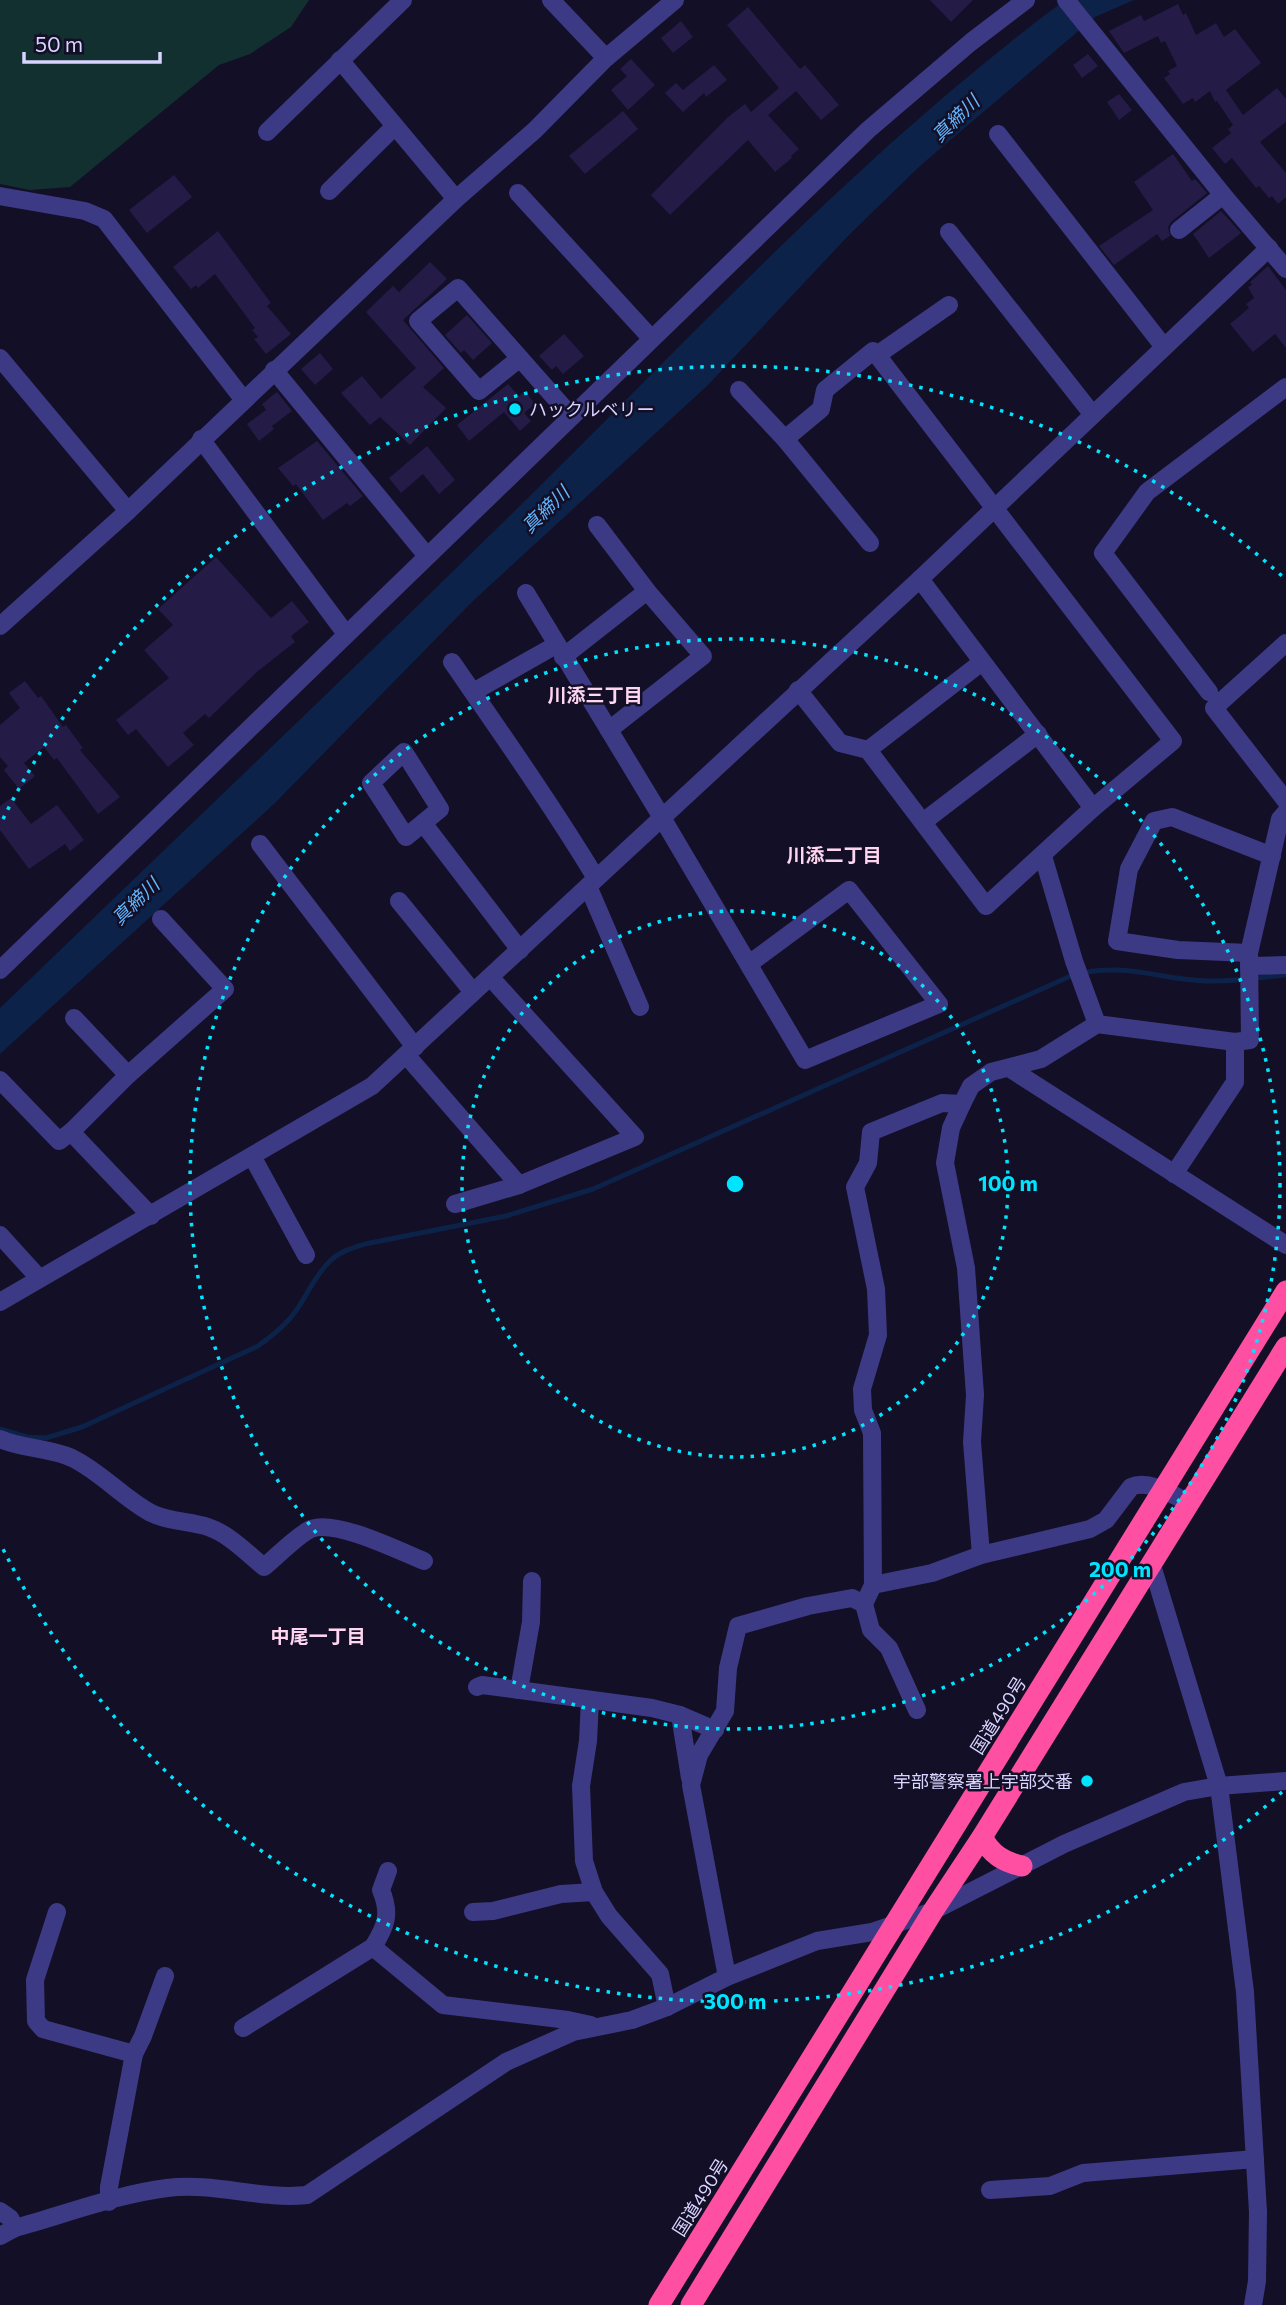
<svg xmlns="http://www.w3.org/2000/svg" width="1286" height="2305" viewBox="0 0 1286 2305" font-family="Commissioner,'Noto Sans JP',sans-serif">
<style>
.green{fill:#12302f}
.water{fill:#0c2248}
.lines{fill:none;stroke-linecap:round;stroke-linejoin:round}
.stream{stroke:#0c2248;stroke-width:5}
.building{fill:#241b47}
.minor{stroke:#3d3a85;stroke-width:18}
.highway{stroke:#ff4fa3;stroke-width:21}
.ring{fill:none;stroke:#00e5ff;stroke-width:3.5;stroke-dasharray:3.5 7}
.poi-dot{fill:#00e5ff;stroke:#130f26;stroke-width:2.5}
.labels{text-anchor:middle;dominant-baseline:central;stroke-width:5;stroke-linejoin:round;paint-order:stroke}
.poi-label{font-size:18px;fill:#d9d4ff;stroke:#130f26;text-anchor:start}
.street-label{font-size:18px;fill:#d9d4ff;stroke:#130f26}
.water-label{font-size:19px;font-style:italic;fill:#62b6ff;stroke:#130f26}
.neighbourhood-label{font-size:19px;font-weight:bold;fill:#ffd6f0;stroke:#130f26}
.centre{fill:#00e5ff;stroke:#130f26;stroke-width:3.5}
.ring-label{font-size:21px;text-anchor:middle;font-weight:bold;fill:#00e5ff;stroke:#130f26;stroke-width:5;stroke-linejoin:round;paint-order:stroke}
</style>
<rect width="100%" height="100%" fill="#130f26"/>
<polygon class="green" points="0,0 309,0 291,27 250,54 219,65 70,187 30,190 0,184"/>
<path class="water" d="M 1065,0 L 1134,0 L 1095,17 L 921,165 L 849,235 L 708,385 L 473,601 L 274,804 L 0,1054 L 0,1008 C 182,832 366,658 546,480 C 713,314 875,141 1065,0 Z"/>
<g class="lines">
<path class="stream" d="M 0,1429 L 27,1437 L 46,1438 L 82,1427 L 258,1346 C 272,1336 285,1326 295,1312 C 307,1296 315,1275 330,1261 C 340,1251 353,1248 365,1244 L 506,1216 L 593,1189 L 1073,975 C 1125,961 1159,980 1209,981 C 1234,982 1261,977 1286,975"/>
</g>
<g class="building">
<polygon points="930,0 973,0 951,22"/>
<polygon points="1178,4 1183,15 1186,13 1196,35 1216,23 1224,37 1235,29 1261,63 1226,90 1243,115 1277,88 1286,99 1286,122 1260,142 1286,173 1286,197 1278,204 1272,196 1269,198 1259,186 1256,188 1232,158 1225,164 1212,148 1231,133 1228,129 1233,125 1217,101 1215,102 1210,91 1195,102 1193,98 1183,104 1164,78 1170,74 1168,71 1177,66 1165,41 1161,43 1158,36 1124,53 1109,31 1141,15 1144,21"/>
<polygon points="748,7 800,69 805,65 839,105 821,120 796,91 768,115 799,149 791,156 792,158 775,172 748,140 670,215 651,195 728,117 745,104 751,112 779,88 727,25"/>
<polygon points="681,21 693,37 673,53 661,38"/>
<polygon points="1088,54 1098,66 1082,78 1073,65"/>
<polygon points="631,59 655,85 628,110 611,90 627,76 620,69"/>
<polygon points="714,65 727,80 706,97 704,93 683,112 665,93 676,83 683,90"/>
<polygon points="1119,94 1132,110 1119,120 1107,102"/>
<polygon points="623,111 638,129 585,174 569,156"/>
<polygon points="1173,154 1192,181 1195,179 1207,193 1171,222 1168,227 1170,236 1162,241 1157,234 1114,265 1099,246 1153,210 1134,182"/>
<polygon points="174,175 192,197 147,233 129,210"/>
<polygon points="1221,211 1241,233 1209,258 1193,234"/>
<polygon points="218,231 271,303 267,306 291,334 266,354 254,339 258,337 252,330 255,328 215,274 198,288 196,285 191,289 173,267"/>
<polygon points="430,262 447,279 403,320 444,368 423,387 446,408 410,445 380,417 370,425 341,393 362,376 381,399 416,368 366,312 393,286 399,292"/>
<polygon points="1268,266 1286,290 1286,348 1275,334 1253,352 1230,324 1249,308 1246,304 1254,298 1248,287 1252,285 1250,282"/>
<polygon points="467,315 492,343 473,360 464,350 461,353 445,335"/>
<polygon points="564,334 584,356 563,374 556,366 552,370 539,356"/>
<polygon points="320,353 333,369 315,385 301,369"/>
<polygon points="508,384 519,396 525,391 535,404 524,413 531,421 520,431 504,412 469,441 457,425"/>
<polygon points="277,392 292,411 272,426 274,429 259,441 247,424 266,410 262,404"/>
<polygon points="317,441 363,496 350,506 347,503 323,520 296,484 293,486 278,468"/>
<polygon points="427,446 455,480 439,494 423,474 401,493 389,478"/>
<polygon points="216,557 271,618 292,601 309,622 291,636 295,642 258,671 209,718 205,714 183,733 194,745 168,767 136,729 128,735 116,720 169,678 144,650 173,625 158,609"/>
<polygon points="25,681 38,698 41,696 63,727 66,725 83,748 80,750 120,797 98,814 57,758 54,760 44,747 24,763 35,776 19,789 4,770 8,766 0,757 0,725 20,708 9,693"/>
<polygon points="11,798 31,824 57,805 84,840 70,851 65,844 29,869 0,830 0,806"/>
</g>
<g class="lines">
<g class="minor">
<polyline points="551,0 606,58"/>
<polyline points="1066,0 1223,195 1286,269"/>
<polyline points="340,60 456,199"/>
<polyline points="267,132 403,0"/>
<polyline points="998,134 1164,347"/>
<polyline points="329,191 395,126"/>
<polyline points="518,193 651,338"/>
<polyline points="0,196 85,211 104,219 243,399"/>
<polyline points="1179,230 1223,195"/>
<polyline points="949,232 1093,415"/>
<polyline points="0,358 128,511"/>
<polyline points="520,358 479,391 418,321 458,288 571,416"/>
<polyline points="274,370 427,556"/>
<polyline points="739,390 785,439"/>
<polyline points="201,439 346,634"/>
<polyline points="597,525 647,591 703,656 609,730"/>
<polyline points="870,543 785,439 821,409 825,390 873,351 877,355 949,305"/>
<polyline points="920,579 1093,808"/>
<polyline points="526,593 661,816 805,1060 939,1004 849,890 749,964"/>
<polyline points="0,626 128,511 456,199 535,130 606,58 675,0"/>
<polyline points="1286,643 1214,708 1286,801"/>
<polyline points="563,657 647,591"/>
<path d="M 452,662 C 501,733 551,804 596,878"/>
<polyline points="798,690 840,743 868,750 986,906 1093,808 1173,741 877,355"/>
<polyline points="473,692 556,645"/>
<polyline points="1209,692 1103,553 1147,492 1286,387"/>
<polyline points="868,750 982,662"/>
<polygon points="404,752 440,809 406,837 371,783"/>
<polyline points="923,822 1038,734"/>
<polyline points="423,823 520,950"/>
<polyline points="260,844 415,1047"/>
<polyline points="1043,856 1074,961 1097,1024"/>
<polyline points="588,886 640,1007"/>
<polyline points="399,901 473,992"/>
<polyline points="1249,953 1178,950 1117,941 1129,869 1154,821 1172,817 1272,856"/>
<polyline points="1249,966 1286,965"/>
<polyline points="0,970 868,130 971,42 1026,0"/>
<polyline points="74,1018 128,1075"/>
<polyline points="407,1056 519,1185"/>
<polyline points="1009,1068 1286,1245"/>
<polyline points="0,1080 59,1141 71,1132 128,1075 225,989 161,919"/>
<polyline points="71,1132 151,1216"/>
<polyline points="252,1156 306,1255"/>
<polyline points="1174,1174 1235,1082 1235,1042"/>
<polyline points="455,1204 519,1185 635,1137 491,978"/>
<polyline points="0,1235 39,1278"/>
<polyline points="0,1302 372,1086 920,579 1269,248"/>
<path d="M 0,1439 C 23,1449 50,1448 72,1458 C 101,1472 123,1498 151,1513 C 169,1522 189,1521 208,1527 C 229,1534 247,1553 264,1567 C 275,1558 300,1533 311,1529 C 335,1519 399,1551 424,1561"/>
<polyline points="981,1555 972,1442 975,1395 966,1268 945,1163 951,1128 962,1104 971,1086 991,1072 1041,1059 1097,1024 1235,1042 1250,1040 1249,953 1280,819 1286,812"/>
<polyline points="1151,1562 1219,1786 1245,1992 1258,2212 1257,2281 1253,2305"/>
<polyline points="873,1585 872,1433 863,1410 862,1389 878,1335 876,1289 855,1187 868,1163 871,1132 942,1103 962,1104"/>
<polyline points="864,1604 871,1630 889,1648 917,1710"/>
<polyline points="477,1687 482,1685 652,1708 680,1715 715,1730"/>
<polyline points="519,1690 531,1622 532,1581"/>
<polyline points="590,1700 588,1741 581,1786 584,1861 594,1892 609,1916 660,1974 667,2007"/>
<polyline points="680,1715 690,1778"/>
<polyline points="57,1912 35,1980 36,2021 43,2029 134,2054"/>
<polyline points="473,1912 493,1911 561,1894 594,1892"/>
<polyline points="373,1947 443,2005 568,2020 591,2025"/>
<path d="M 727,1977 L 691,1785 L 699,1755 L 725,1711 L 728,1668 L 738,1626 L 808,1606 L 852,1598 L 864,1604 L 873,1585 L 932,1573 L 981,1555 L 1090,1529 L 1106,1520 L 1131,1487 C 1149,1479 1173,1495 1189,1503"/>
<path d="M 243,2028 L 373,1947 C 386,1926 391,1914 381,1890 L 388,1871"/>
<polyline points="990,2190 1050,2186 1083,2173 1255,2159"/>
<polyline points="109,2202 109,2187 134,2054 143,2036 165,1976"/>
<polyline points="0,2211 10,2218 15,2228"/>
<path d="M 0,2236 L 15,2228 C 63,2215 118,2194 167,2188 C 214,2182 261,2200 307,2195 L 506,2062 L 573,2032 L 632,2020 L 667,2007 L 727,1977 L 817,1941 L 872,1932 L 933,1911 L 1064,1844 L 1184,1792 L 1219,1786 L 1286,1781"/>
</g>
<g class="highway">
<path d="M 982,1837 C 991,1854 1003,1862 1022,1866"/>
<polyline points="659,2305 1286,1291"/>
<polyline points="691,2305 933,1911 982,1837 1286,1347"/>
</g>
</g>
<g class="ring">
<circle cx="735" cy="1184" r="273"/>
<circle cx="735" cy="1184" r="545"/>
<path d="M1282 1792A818 818 0 0 1 3 1549M3 819A818 818 0 0 1 1282 576"/>
</g>
<g class="poi-dot">
<circle cx="515" cy="409" r="7"/>
<circle cx="1087" cy="1781" r="7"/>
</g>
<g class="labels">
<g class="poi-label">
<text x="529" y="409">ハックルベリー</text>
<text x="1073" y="1781" text-anchor="end">宇部警察署上宇部交番</text>
</g>
<g class="street-label">
<text transform="translate(998 1715) rotate(-58)">国道490号</text>
<text transform="translate(700 2197) rotate(-58)">国道490号</text>
</g>
<g class="water-label">
<text transform="translate(955 118) rotate(-44)">真締川</text>
<text transform="translate(545 509) rotate(-44)">真締川</text>
<text transform="translate(135 901) rotate(-44)">真締川</text>
</g>
<g class="neighbourhood-label">
<text x="595" y="694">川添三丁目</text>
<text x="834" y="854">川添二丁目</text>
<text x="318" y="1635">中尾一丁目</text>
</g>
</g>
<circle cx="735" cy="1184" r="10" class="centre"/>
<g class="ring-label">
<text x="1008" y="1191">100 m</text>
<text x="1120" y="1577">200 m</text>
<text x="735" y="2009">300 m</text>
</g>
<path d="M24 52v10h136v-10" fill="none" stroke="#d9d4ff" stroke-width="3.5"/>
<text x="35" y="52" font-size="21" fill="#d9d4ff" stroke="#130f26" stroke-width="5" paint-order="stroke">50 m</text>
</svg>
